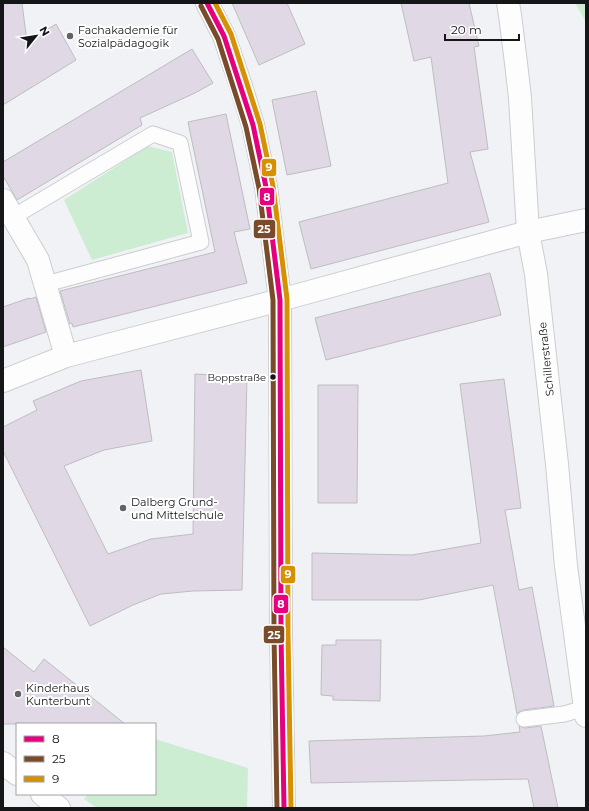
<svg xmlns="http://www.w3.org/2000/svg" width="589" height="811" viewBox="0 0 589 811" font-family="Montserrat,sans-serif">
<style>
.green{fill:#cdedd3}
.building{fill:#e0d8e4;stroke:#bdbec0}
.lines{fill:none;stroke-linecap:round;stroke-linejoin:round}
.lane-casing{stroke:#cbcdcf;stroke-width:17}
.street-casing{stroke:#cbcdcf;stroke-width:24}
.secondary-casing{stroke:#cbcdcf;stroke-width:24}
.lane{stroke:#fdfdfe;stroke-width:15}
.street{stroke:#fdfdfe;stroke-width:22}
.secondary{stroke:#fdfdfe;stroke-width:22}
.bus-1-casing{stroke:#fff;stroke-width:8}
.bus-2-casing{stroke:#fff;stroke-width:8}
.bus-3-casing{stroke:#fff;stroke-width:8}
.bus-1{stroke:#e5007d;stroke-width:5}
.bus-2{stroke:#7a4b2a;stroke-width:5}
.bus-3{stroke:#d59004;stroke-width:5}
.poi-dot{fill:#626365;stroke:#fff;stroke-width:1.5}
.bus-dot{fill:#151618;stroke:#fff;stroke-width:1.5}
.labels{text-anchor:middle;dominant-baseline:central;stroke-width:4;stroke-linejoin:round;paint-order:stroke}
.bus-label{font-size:10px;fill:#151618;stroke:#fff;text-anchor:end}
.poi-label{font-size:11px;fill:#151618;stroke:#fff;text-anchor:start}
.street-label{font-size:11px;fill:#151618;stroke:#fff}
.line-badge{stroke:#fff;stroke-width:1.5}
.badge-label{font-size:11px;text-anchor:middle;font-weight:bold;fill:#fff}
</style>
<rect width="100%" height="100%" fill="#f0f2f5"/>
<g class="green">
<polygon points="575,3 586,3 586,22"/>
<polygon points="148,146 172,152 188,233 92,260 64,200"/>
<polygon points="155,739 248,768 247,808 97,808 84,799 88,794 155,794"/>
</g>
<g class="building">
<polygon points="3,3 22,3 27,42 56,24 76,60 3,105"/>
<polygon points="232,3 287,3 305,44 259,65"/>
<polygon points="401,3 469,3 479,46 474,47 488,149 470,152 489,222 311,269 299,222 448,183 431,57 414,61"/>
<polygon points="192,49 213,83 195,93 140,118 142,125 17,200 3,176 3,162"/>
<polygon points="316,91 331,166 287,175 272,100"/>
<polygon points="226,114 250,229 234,232 247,283 73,327 72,323 70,324 60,291 215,252 188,122"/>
<polygon points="490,273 501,315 326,360 315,318"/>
<polygon points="36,297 46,332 3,347 3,307 29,298 30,299"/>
<polygon points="141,370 152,441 104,450 64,466 108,554 151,539 193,534 195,374 247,377 242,590 193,591 161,594 133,605 90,626 3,451 3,427 37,410 33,401 81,381"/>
<polygon points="504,379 521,508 505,510 519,590 532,587 554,706 523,710 519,712 517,714 493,585 419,600 312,600 312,553 412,555 481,543 460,384"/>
<polygon points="318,385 358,385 357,503 318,503"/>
<polygon points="336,640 381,640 380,701 333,700 333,696 321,695 322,645 336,645"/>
<polygon points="3,647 34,672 44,659 125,724 3,724"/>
<polygon points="519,726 525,728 541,726 558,808 534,808 528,779 311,783 309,741 484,736 520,732"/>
</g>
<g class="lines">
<defs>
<g id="lane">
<polyline points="13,217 153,134 180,143 201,242 46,284"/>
<polyline points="524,719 564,714 585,708"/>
</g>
<g id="street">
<polyline points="207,3 224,36 241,86 253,125 266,187 280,300 281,634 284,808"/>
<polyline points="3,200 38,260 66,356"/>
<polyline points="3,381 66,356 280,300 528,232 586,220"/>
<polyline points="3,763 17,774"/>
<polyline points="42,794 59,808"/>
</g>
<polyline id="secondary" points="508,3 510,15 516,63 520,98 528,232 536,274 557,464 566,566 586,716"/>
</defs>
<use href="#lane" class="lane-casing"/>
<use href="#street" class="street-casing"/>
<use href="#secondary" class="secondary-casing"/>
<use href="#lane" class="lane"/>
<use href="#street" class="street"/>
<use href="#secondary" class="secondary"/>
<defs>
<polyline id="bus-1" points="207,3 224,36 253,125 266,187 280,300 281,634 284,808"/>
<polyline id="bus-2" points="201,6 218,39 246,127 259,188 273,300 274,634 277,808"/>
<polyline id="bus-3" points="215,3 231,34 260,124 273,186 287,299 288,634 291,808"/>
</defs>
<use href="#bus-1" class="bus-1-casing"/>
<use href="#bus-2" class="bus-2-casing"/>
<use href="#bus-3" class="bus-3-casing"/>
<use href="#bus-1" class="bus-1"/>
<use href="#bus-2" class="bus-2"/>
<use href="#bus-3" class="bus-3"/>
</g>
<g class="poi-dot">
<circle cx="70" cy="36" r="4"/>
<circle cx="123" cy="508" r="4"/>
<circle cx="18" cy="694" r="4"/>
</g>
<circle class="bus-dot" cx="273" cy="377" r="3.5"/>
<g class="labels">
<g class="bus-label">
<text x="266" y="377">Boppstraße</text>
</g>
<g class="poi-label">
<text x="78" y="30">Fachakademie für<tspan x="78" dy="13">Sozialpädagogik</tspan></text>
<text x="131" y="502">Dalberg Grund-<tspan x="131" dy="13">und Mittelschule</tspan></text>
<text x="26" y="688">Kinderhaus<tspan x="26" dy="13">Kunterbunt</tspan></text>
</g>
<g class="street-label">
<text transform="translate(546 359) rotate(-96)">Schillerstraße</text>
</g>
</g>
<g class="line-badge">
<rect x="261" y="158" width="16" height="19" rx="4" fill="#d59004"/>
<rect x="259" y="187" width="16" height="19" rx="4" fill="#e5007d"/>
<rect x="253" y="219" width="23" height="20" rx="4" fill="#7a4b2a"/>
<rect x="280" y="565" width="16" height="19" rx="4" fill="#d59004"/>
<rect x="273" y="594" width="16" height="20" rx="4" fill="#e5007d"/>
<rect x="263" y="625" width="22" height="19" rx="4" fill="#7a4b2a"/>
</g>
<g class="badge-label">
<text x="269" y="171">9</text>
<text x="267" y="201">8</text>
<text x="264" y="233">25</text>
<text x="288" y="578">9</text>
<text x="281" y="608">8</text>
<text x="274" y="639">25</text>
</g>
<rect width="589" height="811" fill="none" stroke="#151618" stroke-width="8"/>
<rect x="16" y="723" width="140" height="72" fill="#ffffff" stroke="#a1a2a3"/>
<rect x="24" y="736" width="20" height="6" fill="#e5007d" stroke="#a1a2a3"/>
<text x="52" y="743" font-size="12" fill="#151618">8</text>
<rect x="24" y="756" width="20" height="6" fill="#7a4b2a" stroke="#a1a2a3"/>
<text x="52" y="763" font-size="12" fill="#151618">25</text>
<rect x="24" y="776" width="20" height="6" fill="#d59004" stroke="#a1a2a3"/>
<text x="52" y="783" font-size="12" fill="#151618">9</text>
<g transform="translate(36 36) rotate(60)" stroke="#ffffff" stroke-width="3" paint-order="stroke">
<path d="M0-3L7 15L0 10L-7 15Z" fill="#151618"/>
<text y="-6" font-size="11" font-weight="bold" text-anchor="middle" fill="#151618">N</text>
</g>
<path d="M445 34v6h74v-6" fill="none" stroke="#151618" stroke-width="2"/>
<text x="451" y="34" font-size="12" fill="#151618" stroke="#ffffff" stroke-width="3" paint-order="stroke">20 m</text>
</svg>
